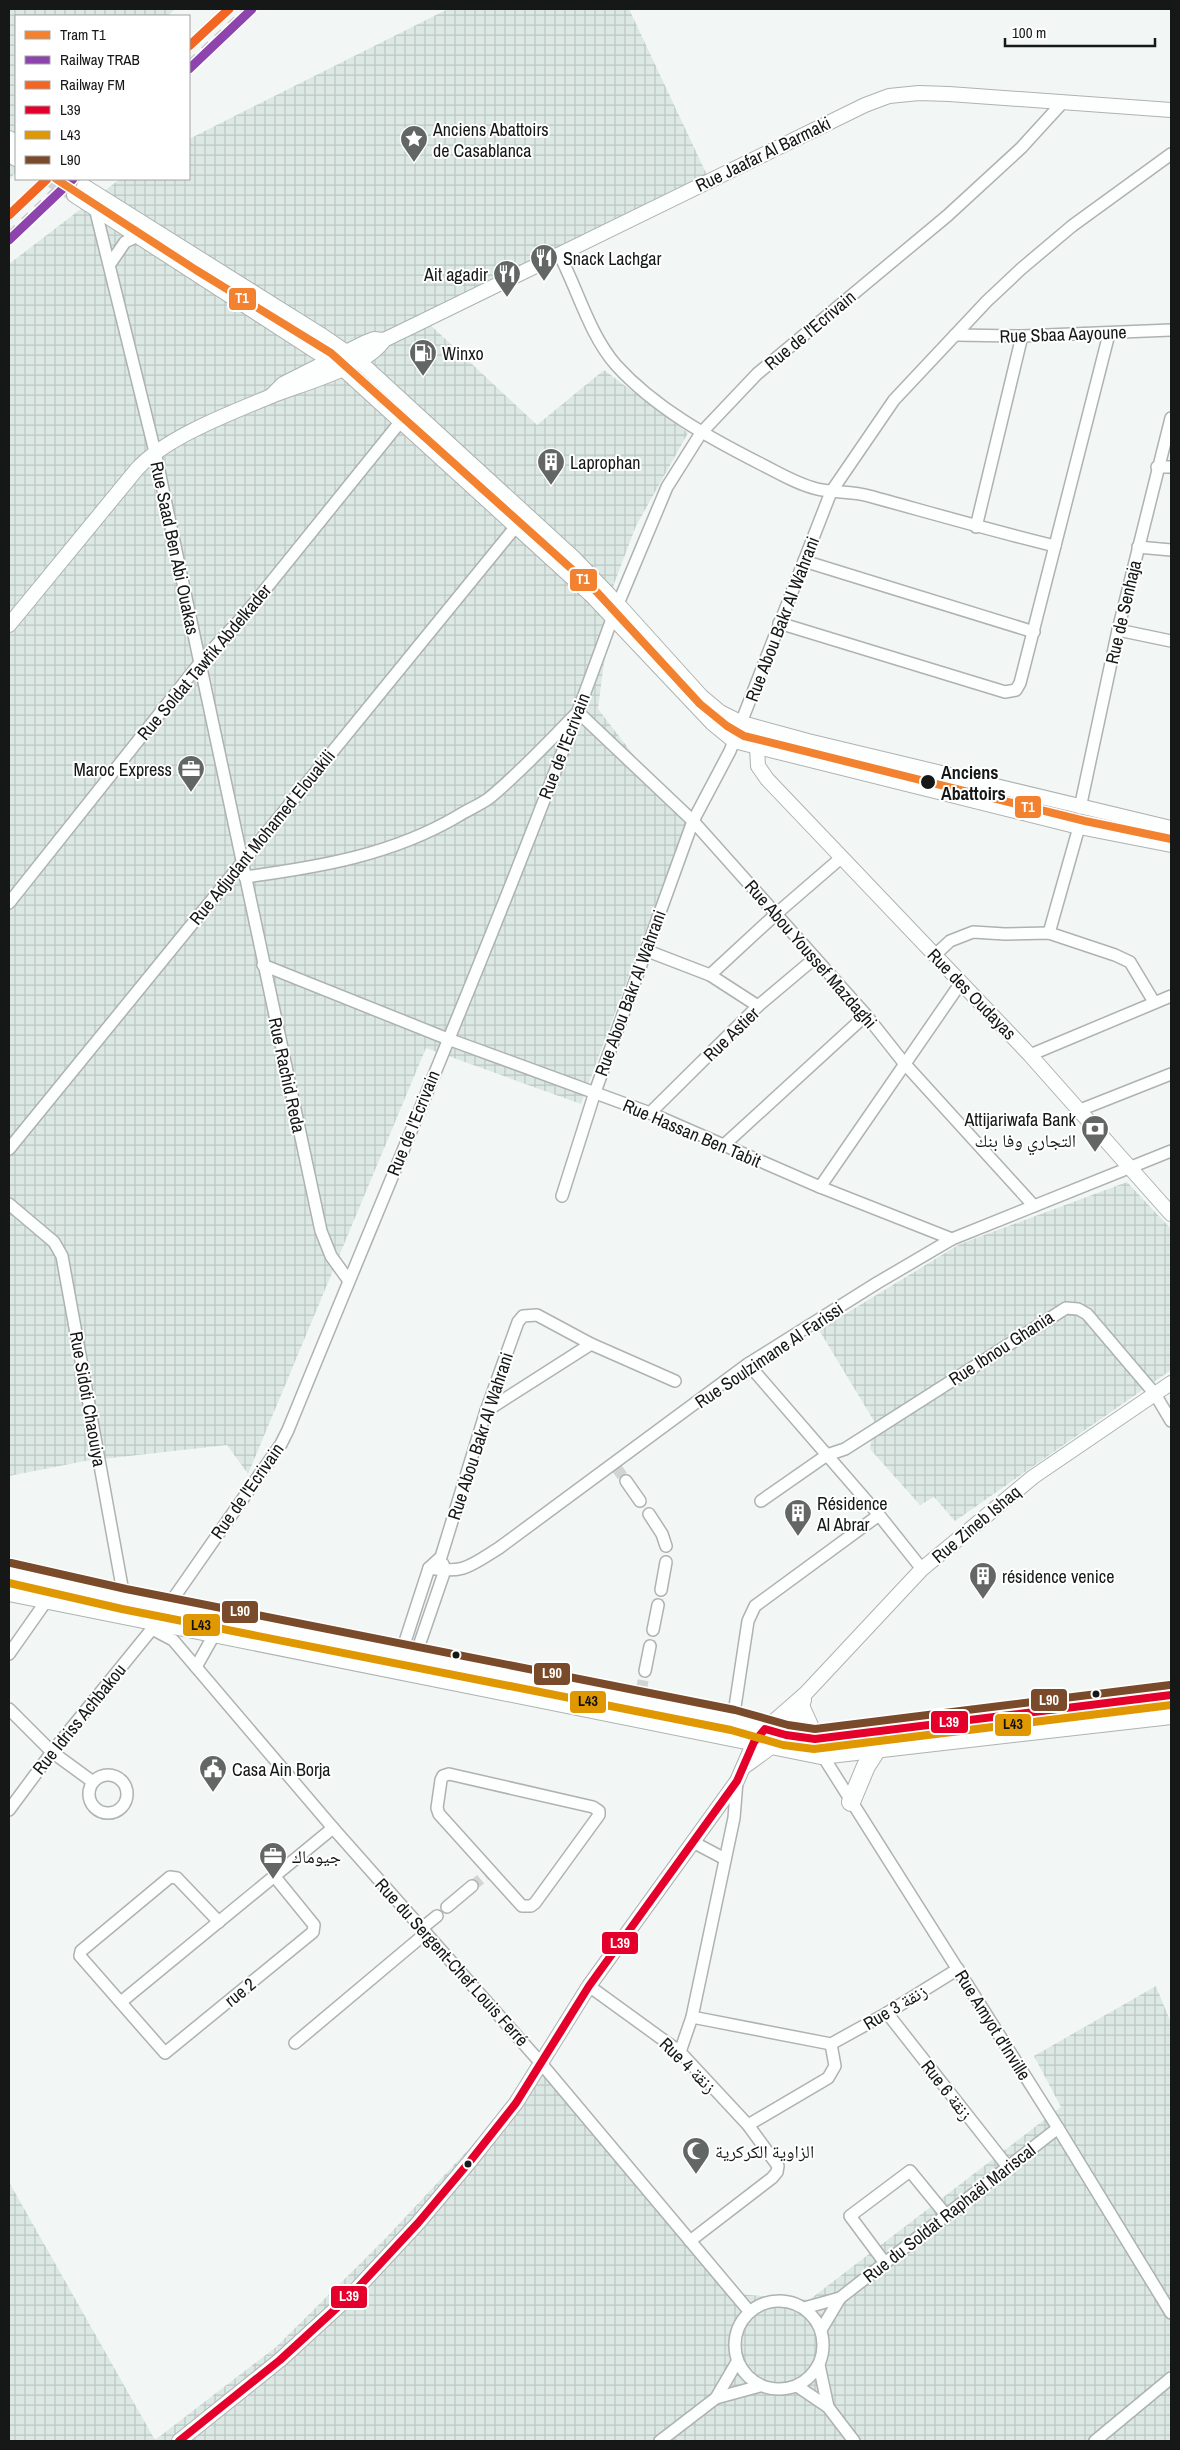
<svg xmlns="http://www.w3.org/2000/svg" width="1180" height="2450" viewBox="0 0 1180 2450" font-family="'Archivo Narrow','Noto Naskh Arabic',sans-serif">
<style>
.industrial{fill:url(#industrial-grid)}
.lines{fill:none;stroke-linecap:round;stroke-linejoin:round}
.minor-tunnel{stroke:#d1d6d4;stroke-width:11;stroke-dasharray:11 5.5;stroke-linecap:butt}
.tertiary-tunnel{stroke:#d1d6d4;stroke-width:14;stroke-dasharray:14 7;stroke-linecap:butt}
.minor-casing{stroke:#aeb2b1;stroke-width:14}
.tertiary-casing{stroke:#aeb2b1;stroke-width:16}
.primary-casing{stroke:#aeb2b1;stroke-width:20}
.minor{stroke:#fdfefe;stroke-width:11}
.tertiary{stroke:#fdfefe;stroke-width:14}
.primary{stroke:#fdfefe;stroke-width:18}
.rail{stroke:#ccc;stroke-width:3;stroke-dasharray:9 9;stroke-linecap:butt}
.bus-1-casing{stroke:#fff;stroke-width:11}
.bus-2-casing{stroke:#fff;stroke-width:11}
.bus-3-casing{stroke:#fff;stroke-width:11}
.bus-1{stroke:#e4002b;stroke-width:8}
.bus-2{stroke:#e09802;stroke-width:8}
.bus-3{stroke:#7a4b2a;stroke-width:8}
.rail-1-casing{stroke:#fff;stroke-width:12}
.rail-2-casing{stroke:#fff;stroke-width:12}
.rail-1{stroke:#8e44ad;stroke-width:9}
.rail-2{stroke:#f26522;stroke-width:9}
.tram-1-casing{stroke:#fff;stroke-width:11}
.tram-1{stroke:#f38230;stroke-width:8}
.stop-dot{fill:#151817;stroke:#fff;stroke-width:2}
.labels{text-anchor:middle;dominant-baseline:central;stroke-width:4;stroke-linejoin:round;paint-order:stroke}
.poi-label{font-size:18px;fill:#151817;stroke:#fff;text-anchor:start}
.street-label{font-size:18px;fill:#151817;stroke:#fff}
.stop-label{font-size:18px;font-weight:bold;fill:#151817;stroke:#fff;text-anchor:start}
.line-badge{stroke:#fff;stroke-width:2}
.badge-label{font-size:14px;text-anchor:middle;font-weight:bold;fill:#fff}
.pale-badge-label{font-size:14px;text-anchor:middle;font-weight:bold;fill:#111}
</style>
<defs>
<pattern id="industrial-grid" width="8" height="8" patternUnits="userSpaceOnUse" patternTransform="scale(1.25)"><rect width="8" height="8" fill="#dce8e4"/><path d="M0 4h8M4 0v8" fill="none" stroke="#bcc6c3"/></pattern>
</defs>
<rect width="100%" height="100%" fill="#f2f7f5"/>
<g class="industrial">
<polygon points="9,9 175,9 168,16 16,16 16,172 9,180"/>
<polygon points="448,9 629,9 707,175 424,319 537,425 604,370 688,433 636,526 614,584 598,709 686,823 581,1104 426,1048 248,1474 227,1445 85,1461 9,1476 9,264 120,179 189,179 189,139"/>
<polygon points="1127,1182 1171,1229 1171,1370 955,1521 934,1497 920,1505 870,1449 874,1421 819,1330 960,1244"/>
<polygon points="1156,1986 1171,2023 1171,2441 9,2441 9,2182 155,2440 276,2347 384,2240 548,2064 738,2294 809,2300 1061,2107 1034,2056"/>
</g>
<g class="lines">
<g class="minor-tunnel">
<polyline points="616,1467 626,1481"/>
<polyline points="641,1691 645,1671"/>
<polyline points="472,1886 486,1875"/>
</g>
<g class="tertiary-tunnel">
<polyline points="49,179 74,195"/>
<polyline points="72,179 84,186"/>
</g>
<defs>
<g id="minor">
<polyline points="95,208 155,452 321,1231 331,1256 349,1281"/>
<path d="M 559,254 C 578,290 589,334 616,365 C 655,408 708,437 759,463 C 777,472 796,484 817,489 C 834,493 852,491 869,496 C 931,513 993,531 1055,546"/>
<polyline points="110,264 125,242 138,236"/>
<polyline points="955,335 1022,336 1171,330"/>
<polyline points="1157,467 1171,467"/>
<polyline points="976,527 1022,336"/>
<polyline points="1138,547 1171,550"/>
<polyline points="804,561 1034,632"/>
<polyline points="618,604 667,487 701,433 757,374 947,216 1021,148 1063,102"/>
<path d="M 613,616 C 514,891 398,1160 288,1430 L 281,1444 L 152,1629 L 173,1640 L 196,1667 L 333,1828 L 540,2062 L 749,2311"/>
<polyline points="779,623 1005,692 1016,690 1020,683 1109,334"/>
<polyline points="1118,630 1171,641"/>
<polyline points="1080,808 1118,630 1171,418"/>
<path d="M 245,877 C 319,867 392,855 458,816 C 468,810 479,805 488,799 C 520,773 549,741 578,712 L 693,821 L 866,1015 L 904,1063 L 1034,1206"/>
<polyline points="9,903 199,664 247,612 401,421"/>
<polyline points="1049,933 1079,827"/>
<polyline points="645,950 710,975 758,1006"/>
<polyline points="935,955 950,941 973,932 1005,934 1049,933 1115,955 1130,962 1154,1002"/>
<polyline points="263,965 448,1039 650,1113 820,1187 952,1239"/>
<polyline points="710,975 776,914 842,857"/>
<polyline points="1030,1055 1171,996"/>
<polyline points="1080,1110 1171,1074"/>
<polyline points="650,1113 758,1006 815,958"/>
<polyline points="724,1145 866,1015"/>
<polyline points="9,1149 517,525"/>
<polyline points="820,1187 960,984"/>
<polyline points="562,1196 595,1092 693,821 730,751 831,492 894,400 987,301 1021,269 1072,226 1171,154"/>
<polyline points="9,1204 54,1242 62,1256 125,1603"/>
<polyline points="748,1364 879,1515 922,1569"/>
<polyline points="486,1411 591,1344"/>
<polyline points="626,1481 640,1501"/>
<polyline points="761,1501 827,1455 845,1449 1066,1308 1078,1309 1087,1314 1155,1394 1171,1421"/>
<polyline points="649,1514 662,1534 666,1546"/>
<path d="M 429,1568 C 464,1574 470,1566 499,1548 L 748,1364 L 877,1283 L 952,1239 L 1171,1151"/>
<polyline points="661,1590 666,1562"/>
<polyline points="653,1630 658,1605"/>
<polyline points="9,1654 47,1600"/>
<polyline points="399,1660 429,1568 441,1557 486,1411 518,1322 523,1316 537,1315 591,1344 675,1381"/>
<polyline points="413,1663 445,1570 443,1564"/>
<polyline points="196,1667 214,1635"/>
<polyline points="645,1671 650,1646"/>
<polyline points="9,1709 52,1752 93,1782"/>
<polyline points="733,1720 748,1621 755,1606 879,1515"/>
<polyline points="819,1750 1058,2128 1171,2313"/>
<polygon points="449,1774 593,1807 599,1811 599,1815 535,1903 531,1906 522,1906 439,1814 437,1808 441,1780 443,1776"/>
<circle cx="108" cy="1794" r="19"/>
<polyline points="9,1810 52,1752 152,1629"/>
<polyline points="693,1842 725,1859"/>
<polyline points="447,1907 472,1886"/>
<polyline points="219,1922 177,1878 170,1877 81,1951 80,1956 165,2053 313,1932 314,1925 275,1877"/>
<polyline points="422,1928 437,1916"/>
<polyline points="589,1986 680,2052 748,2125 778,2166 777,2172 772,2178 690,2241"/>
<polyline points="121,2002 333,1828"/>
<polyline points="887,2013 1008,2167"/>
<polyline points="692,2017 831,2044"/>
<polyline points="295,2043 426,1933"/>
<polyline points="831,2044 887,2013 958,1969"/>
<polyline points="680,2052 692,2017 734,1818 737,1781"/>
<polyline points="748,2125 828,2078 835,2066 831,2044"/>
<polyline points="885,2263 850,2216 910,2171 946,2215"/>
<circle cx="779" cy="2345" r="44"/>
<polyline points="804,2308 840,2298 1058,2128"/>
<polyline points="821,2330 840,2298"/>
<polyline points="819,2365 828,2407"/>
<polyline points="797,2386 828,2407 854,2441"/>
<polyline points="716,2398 760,2386"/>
<polyline points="660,2441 716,2398 737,2362"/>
<polyline points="1095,2441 1171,2378"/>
</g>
<g id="tertiary">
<polyline points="9,138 16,143"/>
<polyline points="9,154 16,159"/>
<polyline points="84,186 323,336 358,360 575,559 618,604 702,697 720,712 742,723 808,741 1171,828"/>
<polyline points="74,195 343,369 591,595 712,723 734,741 1079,827 1171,845"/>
<polyline points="271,396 283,384 364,343 374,339 384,340 417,324 865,105 889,96 919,93 949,94 1171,110"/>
<path d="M 9,625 L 137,469 C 165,438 230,413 269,397 C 298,385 368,367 384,340"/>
<polyline points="757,747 758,766 767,779 1030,1055 1171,1214"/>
<path d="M 745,1766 C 772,1747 793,1734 804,1700"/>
<polyline points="179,2441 280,2360 352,2294 418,2223 471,2160 516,2103 589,1986 737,1781 754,1742 765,1729 806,1693 922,1569 1033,1477 1171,1383"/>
</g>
<g id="primary">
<polyline points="9,1573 124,1599 733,1720 786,1735 815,1739 1171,1695"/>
<polyline points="9,1592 821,1755 1171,1715"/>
<polyline points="801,1708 815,1739"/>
<polyline points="851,1802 866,1766 877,1749"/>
</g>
</defs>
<use href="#minor" class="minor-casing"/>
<use href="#tertiary" class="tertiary-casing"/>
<use href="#primary" class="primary-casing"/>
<use href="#minor" class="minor"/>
<use href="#tertiary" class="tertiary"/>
<use href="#primary" class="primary"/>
<g class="rail">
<polyline points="189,61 244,9"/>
<polyline points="9,232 64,179"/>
</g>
<defs>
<polyline id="bus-1" points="179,2441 280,2360 352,2294 418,2223 471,2160 516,2103 589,1986 737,1781 754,1742 765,1729 786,1735 815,1739 1171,1695"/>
<polyline id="bus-2" points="9,1583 122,1609 731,1730 783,1745 814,1749 1171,1705"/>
<polyline id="bus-3" points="11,1563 126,1589 735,1710 788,1725 815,1729 1170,1685"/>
</defs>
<use href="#bus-1" class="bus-1-casing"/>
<use href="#bus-2" class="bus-2-casing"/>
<use href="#bus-3" class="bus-3-casing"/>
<use href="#bus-1" class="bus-1"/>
<use href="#bus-2" class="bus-2"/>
<use href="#bus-3" class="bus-3"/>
<defs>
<g id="rail-1">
<polyline points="189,69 252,9"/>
<polyline points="9,240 73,179"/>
</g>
<g id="rail-2">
<polyline points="189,46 229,9"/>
<polyline points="9,215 47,179"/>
</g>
</defs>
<use href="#rail-1" class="rail-1-casing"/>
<use href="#rail-2" class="rail-2-casing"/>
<use href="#rail-1" class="rail-1"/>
<use href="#rail-2" class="rail-2"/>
<defs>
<polyline id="tram-1" points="56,179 196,270 331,353 595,590 700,704 727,726 744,736 1085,821 1171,839"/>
</defs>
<use href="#tram-1" class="tram-1-casing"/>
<use href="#tram-1" class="tram-1"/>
</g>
<defs>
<symbol id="sight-pin" viewBox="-11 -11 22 30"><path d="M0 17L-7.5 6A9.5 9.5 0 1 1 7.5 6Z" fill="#626665" stroke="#fff"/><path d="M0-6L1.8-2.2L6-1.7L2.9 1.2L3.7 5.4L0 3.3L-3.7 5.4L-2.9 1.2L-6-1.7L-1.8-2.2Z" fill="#fff"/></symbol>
<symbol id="restaurant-pin" viewBox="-11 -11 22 30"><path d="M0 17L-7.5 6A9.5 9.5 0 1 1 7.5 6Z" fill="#626665" stroke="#fff"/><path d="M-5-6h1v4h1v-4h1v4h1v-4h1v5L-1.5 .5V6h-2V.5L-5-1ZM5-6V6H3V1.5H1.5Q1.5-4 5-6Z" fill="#fff"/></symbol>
<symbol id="fuel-pin" viewBox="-11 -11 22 30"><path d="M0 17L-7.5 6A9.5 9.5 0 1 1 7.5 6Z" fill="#626665" stroke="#fff"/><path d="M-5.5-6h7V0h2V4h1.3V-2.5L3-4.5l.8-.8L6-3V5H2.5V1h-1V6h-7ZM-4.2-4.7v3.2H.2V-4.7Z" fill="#fff"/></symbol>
<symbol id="building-pin" viewBox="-11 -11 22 30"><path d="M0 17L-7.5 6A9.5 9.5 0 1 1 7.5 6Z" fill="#626665" stroke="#fff"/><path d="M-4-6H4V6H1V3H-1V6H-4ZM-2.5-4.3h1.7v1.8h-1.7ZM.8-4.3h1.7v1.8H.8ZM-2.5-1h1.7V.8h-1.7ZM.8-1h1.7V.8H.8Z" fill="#fff"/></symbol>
<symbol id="office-pin" viewBox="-11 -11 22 30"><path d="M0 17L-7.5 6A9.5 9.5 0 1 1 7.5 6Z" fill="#626665" stroke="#fff"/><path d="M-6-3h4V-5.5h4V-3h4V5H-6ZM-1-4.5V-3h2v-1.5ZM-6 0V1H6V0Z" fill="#fff"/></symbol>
<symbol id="bank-pin" viewBox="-11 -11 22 30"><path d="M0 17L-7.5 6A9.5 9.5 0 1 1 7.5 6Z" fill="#626665" stroke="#fff"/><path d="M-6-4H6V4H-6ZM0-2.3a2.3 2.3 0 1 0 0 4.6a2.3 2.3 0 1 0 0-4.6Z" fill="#fff"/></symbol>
<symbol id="civic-pin" viewBox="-11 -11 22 30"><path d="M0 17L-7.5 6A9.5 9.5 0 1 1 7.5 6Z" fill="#626665" stroke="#fff"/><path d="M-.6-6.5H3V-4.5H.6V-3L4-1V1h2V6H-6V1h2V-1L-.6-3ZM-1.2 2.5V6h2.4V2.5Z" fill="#fff"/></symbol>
<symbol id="mosque-pin" viewBox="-11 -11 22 30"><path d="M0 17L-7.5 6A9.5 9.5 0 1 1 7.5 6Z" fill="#626665" stroke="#fff"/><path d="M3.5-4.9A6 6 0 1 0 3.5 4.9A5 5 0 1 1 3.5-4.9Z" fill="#fff"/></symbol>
</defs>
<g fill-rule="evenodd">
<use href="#sight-pin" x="398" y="123" width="32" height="43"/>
<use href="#restaurant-pin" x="528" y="242" width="32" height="43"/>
<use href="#restaurant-pin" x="491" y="258" width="32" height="43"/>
<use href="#fuel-pin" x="407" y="337" width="32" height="43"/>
<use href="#building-pin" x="535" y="446" width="32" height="43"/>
<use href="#office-pin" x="175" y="753" width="32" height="43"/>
<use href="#bank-pin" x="1079" y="1113" width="32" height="43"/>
<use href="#building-pin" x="782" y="1497" width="32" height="43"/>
<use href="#building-pin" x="967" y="1560" width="32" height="43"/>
<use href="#civic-pin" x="197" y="1753" width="32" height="43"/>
<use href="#office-pin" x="257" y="1840" width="32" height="43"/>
<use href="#mosque-pin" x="680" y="2135" width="32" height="43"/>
</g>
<g class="stop-dot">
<circle cx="928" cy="782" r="8"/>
<circle cx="456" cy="1655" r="4.5"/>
<circle cx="1096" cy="1694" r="4.5"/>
<circle cx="468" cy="2164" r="4.5"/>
</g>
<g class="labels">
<g class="poi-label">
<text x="433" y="129">Anciens Abattoirs<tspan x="433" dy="21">de Casablanca</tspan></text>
<text x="563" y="258">Snack Lachgar</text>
<text x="488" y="274" text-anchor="end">Ait agadir</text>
<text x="442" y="353">Winxo</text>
<text x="570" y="462">Laprophan</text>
<text x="172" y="769" text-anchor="end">Maroc Express</text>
<text x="1076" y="1119" text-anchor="end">Attijariwafa Bank<tspan x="1076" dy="21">التجاري وفا بنك</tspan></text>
<text x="817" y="1503">Résidence<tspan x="817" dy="21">Al Abrar</tspan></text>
<text x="1002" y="1576">résidence venice</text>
<text x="232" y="1769">Casa Ain Borja</text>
<text x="292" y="1856">جيوماك</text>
<text x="715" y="2151">الزاوية الكركرية</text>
</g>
<g class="street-label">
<text transform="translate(763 154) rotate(-26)">Rue Jaafar Al Barmaki</text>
<text transform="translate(810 330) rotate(-40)">Rue de l'Ecrivain</text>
<text transform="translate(1063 334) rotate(-2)">Rue Sbaa Aayoune</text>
<text transform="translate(175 548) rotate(78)">Rue Saad Ben Abi Ouakas</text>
<text transform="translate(1123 612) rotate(-77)">Rue de Senhaja</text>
<text transform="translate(782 619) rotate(-69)">Rue Abou Bakr Al Wahrani</text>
<text transform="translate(204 662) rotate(-50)">Rue Soldat Tawfik Abdelkader</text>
<text transform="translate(564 746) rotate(-69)">Rue de l'Ecrivain</text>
<text transform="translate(262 837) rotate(-51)">Rue Adjudant Mohamed Elouakili</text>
<text transform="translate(811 954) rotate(49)">Rue Abou Youssef Mazdaghi</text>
<text transform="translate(630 993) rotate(-70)">Rue Abou Bakr Al Wahrani</text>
<text transform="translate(972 994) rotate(46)">Rue des Oudayas</text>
<text transform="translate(731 1034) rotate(-44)">Rue Astier</text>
<text transform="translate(287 1075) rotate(78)">Rue Rachid Reda</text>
<text transform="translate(413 1123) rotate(-68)">Rue de l'Ecrivain</text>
<text transform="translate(692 1133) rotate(23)">Rue Hassan Ben Tabit</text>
<text transform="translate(1001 1348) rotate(-33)">Rue Ibnou Ghania</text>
<text transform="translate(769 1355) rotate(-34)">Rue Soulzimane Al Farissi</text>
<text transform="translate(88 1399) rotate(80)">Rue Sidoti Chaouiya</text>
<text transform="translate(480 1436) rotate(-72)">Rue Abou Bakr Al Wahrani</text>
<text transform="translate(247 1491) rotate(-55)">Rue de l'Ecrivain</text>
<text transform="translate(976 1524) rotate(-40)">Rue Zineb Ishaq</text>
<text transform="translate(79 1719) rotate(-51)">Rue Idriss Achbakou</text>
<text transform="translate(452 1962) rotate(48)">Rue du Sergent-Chef Louis Ferré</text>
<text transform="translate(240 1992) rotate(-39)">rue 2</text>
<text transform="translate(895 2007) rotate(-31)">Rue 3 زنقة</text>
<text transform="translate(993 2025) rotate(58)">Rue Amyot d'Inville</text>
<text transform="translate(688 2065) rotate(44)">Rue 4 زنقة</text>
<text transform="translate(947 2090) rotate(52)">Rue 6 زنقة</text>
<text transform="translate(949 2213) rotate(-38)">Rue du Soldat Raphaël Mariscal</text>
</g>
<g class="stop-label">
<text x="941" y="772">Anciens<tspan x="941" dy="21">Abattoirs</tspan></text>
</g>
</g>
<g class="line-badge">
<rect x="228" y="287" width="29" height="24" rx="5" fill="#f38230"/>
<rect x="569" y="568" width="29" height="24" rx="5" fill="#f38230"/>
<rect x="1014" y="795" width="28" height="24" rx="5" fill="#f38230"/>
<rect x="221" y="1600" width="38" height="24" rx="5" fill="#7a4b2a"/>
<rect x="182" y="1613" width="39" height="24" rx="5" fill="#e09802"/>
<rect x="533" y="1662" width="38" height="24" rx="5" fill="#7a4b2a"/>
<rect x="1030" y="1688" width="38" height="24" rx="5" fill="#7a4b2a"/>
<rect x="569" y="1690" width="38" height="24" rx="5" fill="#e09802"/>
<rect x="930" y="1710" width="39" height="24" rx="5" fill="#e4002b"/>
<rect x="994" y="1713" width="38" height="24" rx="5" fill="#e09802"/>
<rect x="601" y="1931" width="38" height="24" rx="5" fill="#e4002b"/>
<rect x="330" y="2285" width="38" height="24" rx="5" fill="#e4002b"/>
</g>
<g class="badge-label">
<text x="242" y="303">T1</text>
<text x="583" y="584">T1</text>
<text x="1028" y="812">T1</text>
<text x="240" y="1616">L90</text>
<text x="552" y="1678">L90</text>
<text x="1049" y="1705">L90</text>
<text x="949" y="1727">L39</text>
<text x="620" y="1948">L39</text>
<text x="349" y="2301">L39</text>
</g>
<g class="pale-badge-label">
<text x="201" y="1630">L43</text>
<text x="588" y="1706">L43</text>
<text x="1013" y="1729">L43</text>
</g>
<rect width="1180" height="2450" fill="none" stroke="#151817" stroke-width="20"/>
<rect x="15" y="15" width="175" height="165" fill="#ffffff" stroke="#a1a3a2"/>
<rect x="25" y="31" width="25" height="8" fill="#f38230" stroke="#a1a3a2"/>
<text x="60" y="40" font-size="15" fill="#151817">Tram T1</text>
<rect x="25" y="56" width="25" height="8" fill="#8e44ad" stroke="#a1a3a2"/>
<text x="60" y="65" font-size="15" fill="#151817">Railway TRAB</text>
<rect x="25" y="81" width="25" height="8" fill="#f26522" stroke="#a1a3a2"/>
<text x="60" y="90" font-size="15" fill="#151817">Railway FM</text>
<rect x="25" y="106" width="25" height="8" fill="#e4002b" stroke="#a1a3a2"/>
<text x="60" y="115" font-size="15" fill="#151817">L39</text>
<rect x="25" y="131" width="25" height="8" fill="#e09802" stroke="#a1a3a2"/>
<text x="60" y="140" font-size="15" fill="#151817">L43</text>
<rect x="25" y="156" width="25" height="8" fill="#7a4b2a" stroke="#a1a3a2"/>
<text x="60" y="165" font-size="15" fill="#151817">L90</text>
<path d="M1005 38v8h150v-8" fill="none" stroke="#151817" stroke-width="2.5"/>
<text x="1012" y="38" font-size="15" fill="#151817" stroke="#ffffff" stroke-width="4" paint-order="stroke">100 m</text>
</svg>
